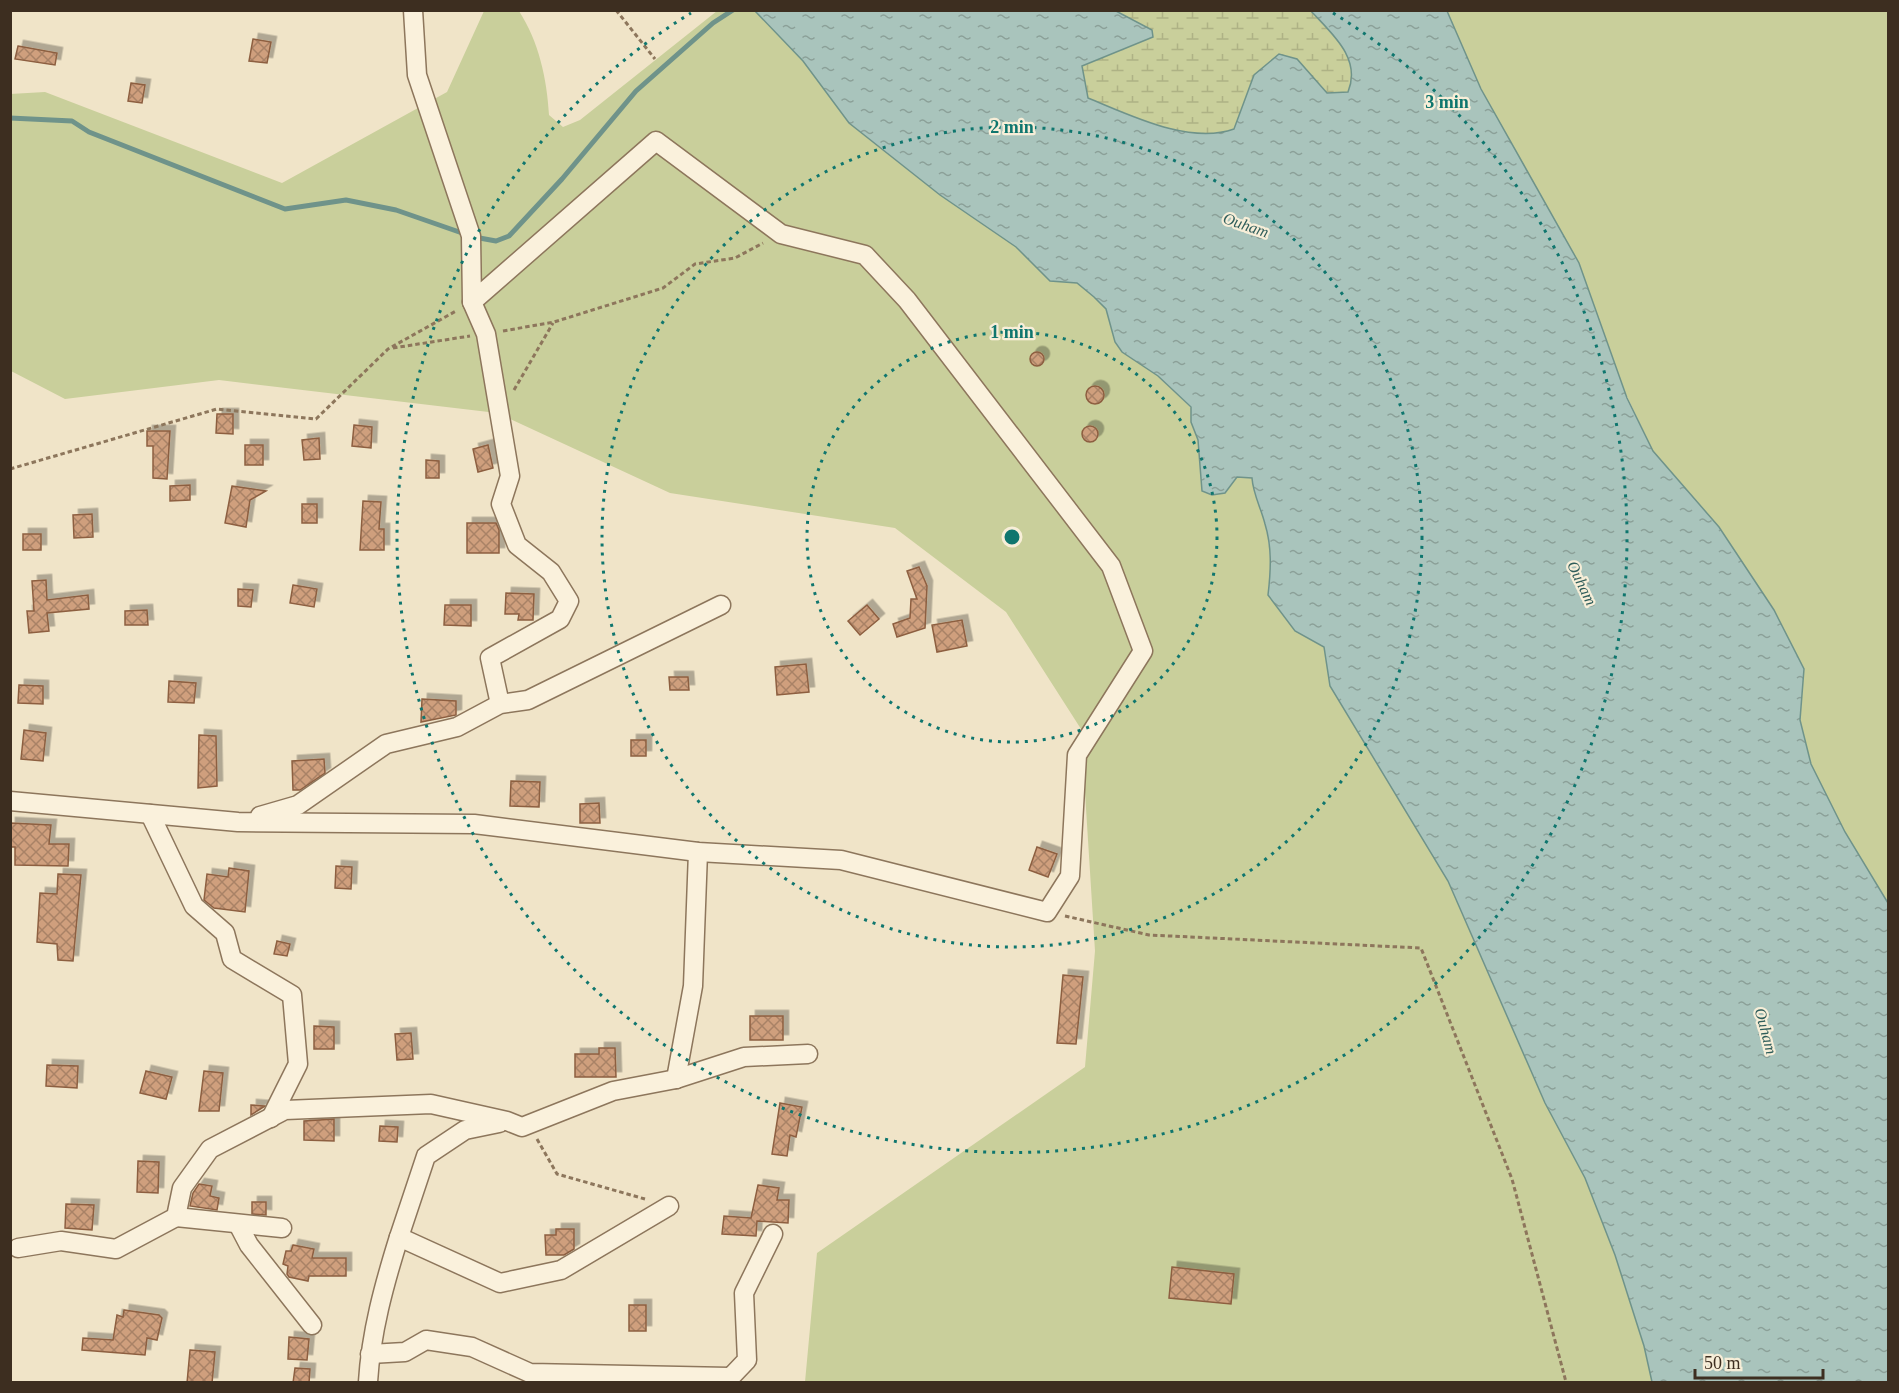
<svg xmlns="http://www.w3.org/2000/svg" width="1899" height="1393" viewBox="0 0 1899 1393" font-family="'Times New Roman',serif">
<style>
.green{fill:#c9cf9b}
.wetland{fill:url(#wetland-marsh)}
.water{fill:url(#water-ripples);stroke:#6f938a;stroke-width:1.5}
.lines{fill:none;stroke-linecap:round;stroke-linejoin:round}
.stream{stroke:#6f938a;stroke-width:5}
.building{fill:url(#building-cross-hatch);stroke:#8d5f41;stroke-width:1.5;filter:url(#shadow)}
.minor-casing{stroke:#8d765c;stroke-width:21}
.path{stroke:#8d765c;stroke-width:3;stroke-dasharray:4.5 3;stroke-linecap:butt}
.minor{stroke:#faf1dc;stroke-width:18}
.ring{fill:none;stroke:#0f766e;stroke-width:3;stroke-dasharray:3 6}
.labels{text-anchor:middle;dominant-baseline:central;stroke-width:4.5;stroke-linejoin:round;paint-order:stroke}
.water-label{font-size:16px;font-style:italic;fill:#2f5d5a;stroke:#f7eed8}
.centre{fill:#0f766e;stroke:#f7eed8;stroke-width:3}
.ring-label{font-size:18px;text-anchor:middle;font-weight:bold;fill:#0f766e;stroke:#f7eed8;stroke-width:4.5;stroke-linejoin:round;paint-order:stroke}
</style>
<defs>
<pattern id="wetland-marsh" width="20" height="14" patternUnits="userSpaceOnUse" patternTransform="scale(1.5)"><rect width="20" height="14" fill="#c9cf9b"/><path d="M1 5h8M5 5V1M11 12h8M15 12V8" fill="none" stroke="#aeb285"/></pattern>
<pattern id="water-ripples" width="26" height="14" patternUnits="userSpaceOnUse" patternTransform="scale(1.5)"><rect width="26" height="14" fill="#a9c4bc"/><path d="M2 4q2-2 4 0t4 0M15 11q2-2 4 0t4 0" fill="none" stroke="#8ba098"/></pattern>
<pattern id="building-cross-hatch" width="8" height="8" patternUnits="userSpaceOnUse" patternTransform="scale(1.5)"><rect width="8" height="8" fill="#cf9f7d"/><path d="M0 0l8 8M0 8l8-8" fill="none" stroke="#a98266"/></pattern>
<filter id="shadow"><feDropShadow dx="5.5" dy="-5.5" stdDeviation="0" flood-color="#0004"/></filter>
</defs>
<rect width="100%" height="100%" fill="#f0e4c8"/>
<g class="green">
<path d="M 484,11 L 519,11 C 539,42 547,79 549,115 L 563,127 L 580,120 L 717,11 L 755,11 L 803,61 L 849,123 L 940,195 L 1016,247 L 1050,281 L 1077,283 L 1094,297 L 1106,309 L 1115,342 L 1122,352 L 1158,376 L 1191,408 L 1191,422 L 1198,440 L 1202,491 L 1230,484 L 1237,477 L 1252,478 C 1253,495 1263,511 1266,528 C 1271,551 1271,572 1269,595 L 1295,631 L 1324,647 L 1330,686 L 1448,881 L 1545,1103 L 1585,1178 L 1615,1255 L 1644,1346 L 1652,1382 L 805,1382 L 817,1253 L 1085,1067 L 1095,951 L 1081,729 L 1006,612 L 895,528 L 670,493 L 497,413 L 219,380 L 65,399 L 11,371 L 10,94 L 45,92 L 282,183 L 447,92 Z"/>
<polygon points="1447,11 1888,11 1888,903 1845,832 1811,764 1800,720 1804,669 1774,610 1719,527 1653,451 1481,89"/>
</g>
<path class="wetland" d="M 1311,10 C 1332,33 1362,58 1348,92 L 1327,93 L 1297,59 L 1254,75 L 1234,129 C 1186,145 1132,115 1088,98 L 1082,66 L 1153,37 L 1152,30 L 1116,11 Z"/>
<path class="water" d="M 755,11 L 1116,11 L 1152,30 L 1153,37 L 1082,66 L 1088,98 C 1130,115 1189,145 1234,129 L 1254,75 L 1279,54 L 1297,59 L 1327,93 L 1348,92 C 1362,58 1331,33 1311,11 L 1447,11 L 1481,89 L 1579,263 L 1627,398 L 1653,451 L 1719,527 L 1774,610 L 1804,669 L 1800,720 L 1811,764 L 1845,832 L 1888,903 L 1888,1382 L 1652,1382 L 1644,1346 L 1615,1255 L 1585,1178 L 1545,1103 L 1448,881 L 1330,686 L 1324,647 L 1295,631 L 1268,595 C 1271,570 1272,547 1265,524 C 1261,508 1253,494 1252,478 L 1237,477 L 1225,493 L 1212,495 L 1202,491 L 1198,440 L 1191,422 L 1191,407 L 1158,376 L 1122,352 L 1115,342 L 1106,309 L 1094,297 L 1077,283 L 1050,281 L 1016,247 L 940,195 L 849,123 L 803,61 Z"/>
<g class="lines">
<g class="stream">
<polyline points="10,118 72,121 89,132 285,209 346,200 396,210 465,234"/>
<polyline points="474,237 496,241 509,236 562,179 636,91 713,23 733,10"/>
</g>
</g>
<g class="building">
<polygon points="253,39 271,42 267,63 249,61"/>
<polygon points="18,46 57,53 55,65 15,59"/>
<polygon points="131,83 145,85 142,103 128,101"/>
<circle cx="1037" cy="359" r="7"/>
<circle cx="1095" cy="395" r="9"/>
<polygon points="217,414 233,414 233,434 216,433"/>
<polygon points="354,425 372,427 371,448 352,446"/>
<circle cx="1090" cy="434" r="8"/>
<polygon points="147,431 170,431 167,479 153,478 153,446 147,446"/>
<polygon points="319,438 320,459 304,460 302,440"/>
<rect x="245" y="445" width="18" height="20"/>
<polygon points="488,445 493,468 478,472 473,449"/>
<polygon points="426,460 439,461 439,478 426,478"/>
<polygon points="190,485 190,500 170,501 170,486"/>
<polygon points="232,486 266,491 250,500 246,527 225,523"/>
<polygon points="363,501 381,502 379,529 384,529 384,550 360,550"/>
<rect x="302" y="504" width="15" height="19"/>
<polygon points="92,514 93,537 74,538 73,515"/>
<polygon points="467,523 496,523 499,530 499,553 467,553"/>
<rect x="23" y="534" width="18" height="16"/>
<polygon points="919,567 927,586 925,628 897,637 893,624 910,618 911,599 917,599 907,571"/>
<polygon points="46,580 47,600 88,595 89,609 47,613 49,631 29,633 27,611 34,611 32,581"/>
<polygon points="293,585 317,589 314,607 290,603"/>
<polygon points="238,589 253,590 251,607 238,606"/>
<polygon points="506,593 534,594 533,620 518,620 519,614 505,614"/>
<polygon points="445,605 471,605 471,626 444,625"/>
<polygon points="867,605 879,619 860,635 848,621"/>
<polygon points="147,610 148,625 125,625 125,611"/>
<polygon points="962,620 967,646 937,652 932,625"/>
<polygon points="806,664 809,692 777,695 775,667"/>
<polygon points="669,677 688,677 689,690 670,690"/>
<polygon points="169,681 196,683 194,703 168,702"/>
<polygon points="19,685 43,686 43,704 18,703"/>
<polygon points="422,699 456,701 456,715 421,722"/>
<polygon points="24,730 46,733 43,761 21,759"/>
<polygon points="199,735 216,736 217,786 198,788"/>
<rect x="631" y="740" width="15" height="16"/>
<polygon points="324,759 325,773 300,790 293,790 292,761"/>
<polygon points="511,781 540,782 539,807 510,806"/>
<polygon points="599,803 600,823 580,823 580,804"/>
<polygon points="10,823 51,825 49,844 69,844 68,866 15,865 15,847 10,847"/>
<polygon points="1037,847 1057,854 1048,877 1029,870"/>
<polygon points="336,866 352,867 351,889 335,888"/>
<polygon points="229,868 249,871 245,912 214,908 204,900 207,874 228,877"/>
<polygon points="58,874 81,875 73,961 58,960 57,944 37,942 40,893 57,894"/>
<polygon points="277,941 290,944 287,956 274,954"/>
<polygon points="1063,975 1083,977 1076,1044 1057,1043"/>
<rect x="750" y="1016" width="33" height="24"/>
<polygon points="314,1026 334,1027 334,1049 314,1049"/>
<polygon points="411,1033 413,1059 397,1060 395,1034"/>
<polygon points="599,1048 615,1048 616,1077 575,1077 575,1054 599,1054"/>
<polygon points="47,1065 78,1066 77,1088 46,1086"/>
<polygon points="146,1071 172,1077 166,1099 140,1093"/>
<polygon points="204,1071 223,1073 219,1111 199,1111"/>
<polygon points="780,1103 802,1107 796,1137 790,1135 787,1156 772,1154"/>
<polygon points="251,1105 265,1106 251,1115"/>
<polygon points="334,1119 334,1141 304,1140 304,1121"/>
<polygon points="380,1126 398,1127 397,1142 379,1141"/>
<polygon points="138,1161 159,1162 158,1193 137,1192"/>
<polygon points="199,1184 212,1186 210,1196 219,1198 217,1210 190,1206 193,1193"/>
<polygon points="758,1185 779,1188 777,1200 789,1200 788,1223 757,1221 756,1236 722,1234 724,1216 751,1218"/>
<polygon points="252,1202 266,1202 266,1215 252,1214"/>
<polygon points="66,1204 94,1205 92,1230 65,1228"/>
<polygon points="556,1229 574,1229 574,1249 564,1255 546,1255 545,1235 556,1235"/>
<polygon points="293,1245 314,1249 312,1258 346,1258 346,1276 309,1276 308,1281 289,1277 287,1274 288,1266 283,1264 286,1251 291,1251"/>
<polygon points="1172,1267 1234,1274 1231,1304 1169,1298"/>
<rect x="629" y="1305" width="17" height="26"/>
<polygon points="124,1310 159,1315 162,1318 157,1340 147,1338 145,1355 82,1350 83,1338 113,1340 117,1315 123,1317"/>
<polygon points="289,1337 309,1339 307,1360 288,1359"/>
<polygon points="190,1350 215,1352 212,1383 187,1383"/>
<polygon points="295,1368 310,1369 309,1383 293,1383"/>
</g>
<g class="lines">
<defs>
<g id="minor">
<polyline points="472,302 486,334 510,476 501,504 517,545 551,572 569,601 560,619 490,658 500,704"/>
<polyline points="10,801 238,822 474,824 698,852 841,860 1047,912 1070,876 1077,755 1143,651 1111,566 907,300 865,255 781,234 656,141 472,302 471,236 417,75 413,10"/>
<polyline points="150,814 194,906 225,933 232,959 292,995 298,1064 271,1118"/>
<polyline points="260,816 298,805 386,744 457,727 500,704 528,700 721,605"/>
<polyline points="676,1079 693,986 698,852"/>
<polyline points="499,1123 465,1130 426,1156 399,1237 500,1283 561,1270 669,1206"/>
<polyline points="176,1217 282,1228"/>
<polyline points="238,1224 249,1245 312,1325"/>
<polyline points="18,1248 61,1241 116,1249 176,1217 182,1188 210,1149 285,1110 431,1104 507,1121 522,1127 613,1091 676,1079 744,1057 808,1054"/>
<polyline points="370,1354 405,1352 426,1340 472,1347 530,1373 729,1377"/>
<path d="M 368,1382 C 371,1332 384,1285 399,1237"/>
<polyline points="726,1382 747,1360 744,1293 773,1234"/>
</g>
</defs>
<use href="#minor" class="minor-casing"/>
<g class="path">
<polyline points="616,10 655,59"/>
<polyline points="503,331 554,322 663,288 695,264 735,258 763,243"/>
<polyline points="393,348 470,336"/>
<polyline points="514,390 553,323"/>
<polyline points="10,469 217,409 316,419 388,349 456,311"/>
<polyline points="1065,916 1149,935 1421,948 1512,1179 1566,1382"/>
<polyline points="537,1139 557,1174 645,1199"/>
</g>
<use href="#minor" class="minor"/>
</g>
<g class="ring">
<circle cx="1012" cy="537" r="205"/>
<circle cx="1012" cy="537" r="410"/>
<path d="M1333 13A615 615 0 1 1 691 13"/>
</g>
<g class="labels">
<g class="water-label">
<text transform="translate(1246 225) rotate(19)">Ouham</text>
<text transform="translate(1582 583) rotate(64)">Ouham</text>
<text transform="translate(1766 1031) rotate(75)">Ouham</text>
</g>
</g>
<circle cx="1012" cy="537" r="9" class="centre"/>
<g class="ring-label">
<text x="1447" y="108">3 min</text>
<text x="1012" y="133">2 min</text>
<text x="1012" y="338">1 min</text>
</g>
<rect width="1899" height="1393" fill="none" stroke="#3d2e20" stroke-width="24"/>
<path d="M1695 1369v9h128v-9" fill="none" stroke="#3d2e20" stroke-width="3"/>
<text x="1704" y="1369" font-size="18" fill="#3d2e20" stroke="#f7eed8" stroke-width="4.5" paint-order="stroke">50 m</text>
</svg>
